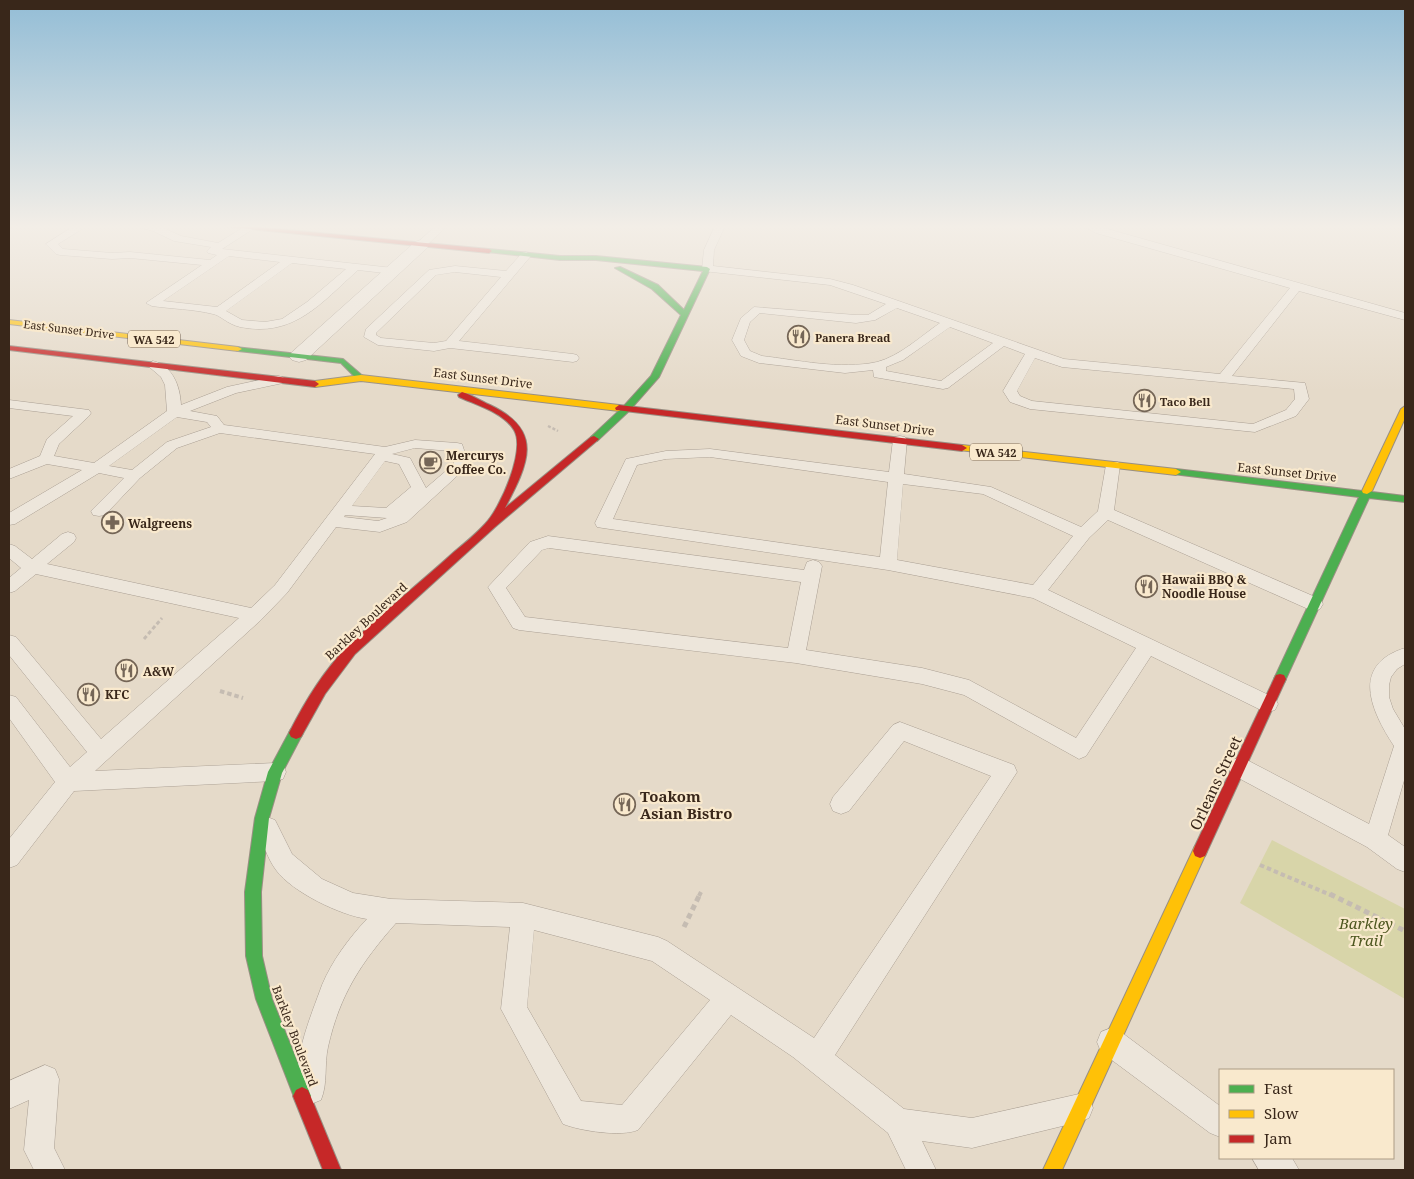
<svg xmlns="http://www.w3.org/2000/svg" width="1414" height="1179" viewBox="0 0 1414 1179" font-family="'Noto Serif',serif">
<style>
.green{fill:#d8d5a9}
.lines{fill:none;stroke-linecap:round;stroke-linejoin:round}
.lane-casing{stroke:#aa9f93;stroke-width:1}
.street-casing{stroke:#aa9f93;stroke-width:1}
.fast-casing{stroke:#998f83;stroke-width:2}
.slow-casing{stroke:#998f83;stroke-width:2}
.jam-casing{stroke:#998f83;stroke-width:2}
.path-far3{stroke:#c5bcb2;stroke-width:2.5;stroke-dasharray:3 2;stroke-linecap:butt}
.path-far2{stroke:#c5bcb2;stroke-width:3;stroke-dasharray:4 2.5;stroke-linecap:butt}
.path-far1{stroke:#c5bcb2;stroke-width:4;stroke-dasharray:4.5 3;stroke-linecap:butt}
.path{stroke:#c5bcb2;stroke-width:5;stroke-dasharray:5.5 4;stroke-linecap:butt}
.lane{fill:#ede6db;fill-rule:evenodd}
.street{fill:#ede6db;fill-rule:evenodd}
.fast{fill:#4caf50;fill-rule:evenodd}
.slow{fill:#ffc107;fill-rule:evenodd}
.jam{fill:#c62828;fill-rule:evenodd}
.labels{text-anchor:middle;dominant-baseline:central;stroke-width:4.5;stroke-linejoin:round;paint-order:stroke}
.far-street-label{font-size:11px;fill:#39271a;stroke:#f9e9cd}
.far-poi-label{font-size:11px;font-weight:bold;fill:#39271a;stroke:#f9e9cd;text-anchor:start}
.shield{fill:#f9e9cd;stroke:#736150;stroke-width:1}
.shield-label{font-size:11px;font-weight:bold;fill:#39271a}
.street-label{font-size:12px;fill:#39271a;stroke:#f9e9cd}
.poi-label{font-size:12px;font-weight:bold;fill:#39271a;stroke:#f9e9cd;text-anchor:start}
.near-street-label{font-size:15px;fill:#39271a;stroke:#f9e9cd}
.near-poi-label{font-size:15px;font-weight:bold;fill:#39271a;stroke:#f9e9cd;text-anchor:start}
.near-park-label{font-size:15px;font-style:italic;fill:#4d571f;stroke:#f9e9cd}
</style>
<rect width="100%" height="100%" fill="#e5dac9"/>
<polygon class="green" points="1272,840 1405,909 1405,999 1240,903"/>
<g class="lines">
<defs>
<g id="lane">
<path d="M 74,226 L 87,226 L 58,244 L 63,249 L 112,253 L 130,252 L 210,260 L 217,255 L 208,253 L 207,251 L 211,247 L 174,241 L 153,231 L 134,226 L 159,226 L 181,236 L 218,243 L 244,227 L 248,226 L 252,229 L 250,231 L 222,249 L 393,268 L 398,271 L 393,274 L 358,270 C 321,303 294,338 240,327 C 227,324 220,315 213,314 C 193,309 172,309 152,306 L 146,303 L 202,265 L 130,258 L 112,259 L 60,255 L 56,254 L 46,244 ZM 229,256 L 280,262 L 217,307 L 163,301 ZM 292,263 L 346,269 L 307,302 L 282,319 L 265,322 L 242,320 L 226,311 Z"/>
<polygon points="436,226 447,226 425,247 417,247 417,243"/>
<path d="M 715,226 L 725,226 L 714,250 L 713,266 L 830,279 L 853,285 L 1064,359 L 1220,374 L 1290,288 L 1096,233 L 1083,226 L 1097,226 L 1405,313 L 1405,320 L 1299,291 L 1232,376 L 1305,383 L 1309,399 L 1296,416 L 1255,432 L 1030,409 L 1010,402 L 1003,391 L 1025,354 L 1004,346 L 948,388 L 943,389 L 874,377 L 873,370 L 845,373 L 759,363 L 741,356 L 732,340 L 741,318 L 754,307 L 856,315 L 868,315 L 886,304 L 830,285 L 703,271 L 702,269 L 704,250 ZM 897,308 L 940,323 C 921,336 900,356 877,362 C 840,370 798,360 762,356 L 750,351 L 744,340 L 750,322 L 760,313 L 856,323 L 875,320 ZM 950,327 L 993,343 L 941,381 L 886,371 L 886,367 L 903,360 ZM 1035,358 L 1062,367 L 1294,389 L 1295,399 L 1286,410 L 1253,424 L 1032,401 L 1020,396 L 1017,391 Z"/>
<path d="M 526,252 L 531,255 L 530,257 L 459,341 L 573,354 L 577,355 L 579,358 L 577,361 L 573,362 L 450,348 L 434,351 L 378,345 L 364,337 L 366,329 L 429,270 L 455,266 L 506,271 L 522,253 ZM 455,272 L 501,277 L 446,341 L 434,343 L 381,338 L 376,335 L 376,333 L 436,275 Z"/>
<path d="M 153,361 C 173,366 180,386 181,405 L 227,387 L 278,376 L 283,377 L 285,380 L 283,383 L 236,393 L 190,411 L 217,416 L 224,425 L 385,447 L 415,440 L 457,443 L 462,444 L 469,465 L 407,522 L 380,532 L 336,527 L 287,593 L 261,620 L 95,771 L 275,763 L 283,765 L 286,772 L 283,779 L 275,781 L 74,791 L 17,865 L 9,868 L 9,839 L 55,782 L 9,718 L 9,695 L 16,697 L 70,767 L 87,752 L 9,655 L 9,635 L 16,637 L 101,739 L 239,618 L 36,574 L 15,591 L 9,593 L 9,578 L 21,568 L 9,558 L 9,544 L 15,546 L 32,559 L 62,534 L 68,532 L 74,534 L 76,538 L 74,542 L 47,564 L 251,608 L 275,585 L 375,454 L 220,433 L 177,448 L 140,478 L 105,515 L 99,516 L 93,515 L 91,511 L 124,478 L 99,473 L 15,524 L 9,525 L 9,513 L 82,470 L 47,464 L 9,479 L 9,469 L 40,456 L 47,439 L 73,416 L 9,408 L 9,400 L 89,410 L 91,413 L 89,416 L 59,444 L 54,456 L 94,463 L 167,411 L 165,385 L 161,377 L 147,365 ZM 177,417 L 207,422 L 211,427 L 167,442 L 132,470 L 109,466 ZM 415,448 L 451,451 L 454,464 L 426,488 L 410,458 L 392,454 ZM 385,461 L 399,464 L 411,487 L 386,508 L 352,506 ZM 345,515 L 387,518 L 378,521 L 344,517 Z"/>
<path d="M 900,436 L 905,437 L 907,440 L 904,474 L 991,487 L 1081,527 L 1098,511 L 1106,465 L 1108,462 L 1118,462 L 1120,465 L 1114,510 L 1320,599 L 1323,604 L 1320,609 L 1314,611 L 1308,609 L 1108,520 L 1089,538 L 1048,590 L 1275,698 L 1278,704 L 1275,710 L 1268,712 L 1261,710 L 1151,656 L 1086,756 L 1079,759 L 964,695 L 922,684 L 796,663 L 519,630 L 513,628 L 488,587 L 530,542 L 548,536 L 804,570 L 807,562 L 813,560 L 819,562 L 822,566 L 806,650 L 922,668 L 969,680 L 1076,738 L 1136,648 L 1033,598 L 888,570 L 603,528 L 597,527 L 595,523 L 626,459 L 666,451 L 710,449 L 889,472 L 893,440 L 895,437 ZM 710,457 L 888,482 L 880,557 L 613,519 L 637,465 L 666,459 ZM 903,484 L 983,494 L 1073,536 L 1033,585 L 897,560 ZM 549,548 L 801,582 L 788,648 L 525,617 L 506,588 L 542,550 Z"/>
<path d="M 1405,648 L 1405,664 L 1397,669 L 1391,677 L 1389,685 L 1389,697 L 1393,709 L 1405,729 L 1405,777 L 1388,835 L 1405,847 L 1405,872 L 1397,869 L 1367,847 L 1231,774 L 1228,767 L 1231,760 L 1239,758 L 1247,760 L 1369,824 L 1394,746 C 1371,711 1350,665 1405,648 Z"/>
<path d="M 900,722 L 1014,765 L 1017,772 L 835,1055 L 904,1109 L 972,1118 L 1079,1094 L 1089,1098 L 1093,1108 L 1089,1118 L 1079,1122 L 972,1148 L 922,1141 L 936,1170 L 906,1170 L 888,1133 L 793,1057 L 731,1015 L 638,1130 C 621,1137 581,1131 563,1124 L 501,1009 L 510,927 L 396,923 C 361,963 340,994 328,1047 C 324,1065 328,1083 321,1100 L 311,1104 L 301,1100 C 288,1068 311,1016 322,985 C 332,961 349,938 367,919 C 340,915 292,892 276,870 C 267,858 262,840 256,827 L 259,820 L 267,817 L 275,820 L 292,854 L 322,879 L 353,893 L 391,899 L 523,903 L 658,937 L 667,941 L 814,1038 L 991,776 L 904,741 L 849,811 L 841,814 L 833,811 L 830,804 L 833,797 L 893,725 ZM 534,930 L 652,961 L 710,1000 L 622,1105 L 581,1101 L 527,1007 Z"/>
<polygon points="1111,1028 1121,1032 1220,1106 1220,1137 1210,1133 1101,1052 1097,1042 1101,1032"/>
<polygon points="45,1065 55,1069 59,1079 54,1148 65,1170 34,1170 24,1150 29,1100 9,1109 9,1081"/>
<polygon points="1252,1158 1292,1158 1299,1170 1259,1170"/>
</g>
<polygon id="street" points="421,240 427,242 429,245 427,248 306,360 299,362 292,360 289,356 292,352 415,242"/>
<g id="fast">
<polygon points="489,249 560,256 596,256 707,267 710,269 659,377 629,411 597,441 591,441 591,437 623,407 651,376 681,315 652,289 615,268 620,267 658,285 684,310 703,271 596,260 560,260 487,252 487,250"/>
<polygon points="235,347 343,359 365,378 364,380 358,380 341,363 238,351 234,349"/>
<polygon points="1176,469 1362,491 1367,488 1371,489 1372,492 1405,496 1405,502 1369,498 1284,683 1280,684 1276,683 1274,679 1359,497 1173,474 1171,472 1173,470"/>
<polygon points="296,727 301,729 303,733 282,773 269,818 261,892 262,956 272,999 311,1096 308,1102 302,1105 296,1102 256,999 246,956 245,892 255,818 268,772 291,729"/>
</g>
<g id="slow">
<polygon points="9,226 13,226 9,229"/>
<polygon points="9,320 238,347 242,349 238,351 9,324"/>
<polygon points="361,375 619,405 623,408 619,411 361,381 315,387 311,384 315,381"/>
<polygon points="1405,406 1405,418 1372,491 1367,494 1363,493 1362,491 1401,409"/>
<polygon points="962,445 1176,469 1181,472 1176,475 959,450 957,448"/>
<polygon points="1200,844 1205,846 1207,851 1062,1170 1043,1170 1195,846"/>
</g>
<g id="jam">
<polygon points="220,226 247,226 489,249 492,251 489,253"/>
<polygon points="9,346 315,381 319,384 315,387 9,350"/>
<path d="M 462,392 C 472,395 481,401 490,405 C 545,431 528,464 505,508 L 591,437 L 594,436 L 599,439 L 495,527 L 355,654 L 325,694 L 301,737 L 296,739 L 291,737 L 289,733 C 304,703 323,672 346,648 C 380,614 419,584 454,552 C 465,543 476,534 485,524 C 500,509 526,450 514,430 C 503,412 476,405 459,397 L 458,395 Z"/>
<polygon points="619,405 962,445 967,448 962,451 616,410 615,408"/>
<polygon points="1280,674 1284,675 1286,679 1205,856 1200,858 1195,856 1193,851 1195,846 1274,679 1276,675"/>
<polygon points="302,1087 308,1090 341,1170 323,1170 293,1096 296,1090"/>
</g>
</defs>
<use href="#lane" class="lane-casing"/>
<use href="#street" class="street-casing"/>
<use href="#fast" class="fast-casing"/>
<use href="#slow" class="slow-casing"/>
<use href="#jam" class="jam-casing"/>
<polyline class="path-far3" points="548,426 558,431"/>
<polyline class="path-far2" points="144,639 162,618"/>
<g class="path-far1">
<polyline points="220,691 243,698"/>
<polyline points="1260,865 1333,896"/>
<polyline points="699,896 701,892"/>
</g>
<g class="path">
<polyline points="1330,894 1405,931"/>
<polyline points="684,927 700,894"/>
</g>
<use href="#lane" class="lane"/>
<use href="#street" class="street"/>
<use href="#fast" class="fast"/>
<use href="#slow" class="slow"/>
<use href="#jam" class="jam"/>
</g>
<linearGradient id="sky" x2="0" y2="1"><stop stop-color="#93bdd6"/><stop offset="0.58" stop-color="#f3eee7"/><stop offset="1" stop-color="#f3eee7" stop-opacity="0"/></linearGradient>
<rect width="1414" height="391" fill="url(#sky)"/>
<defs>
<symbol id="restaurant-ring" viewBox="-11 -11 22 22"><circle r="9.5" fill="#f9e9cd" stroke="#756657" stroke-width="1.5"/><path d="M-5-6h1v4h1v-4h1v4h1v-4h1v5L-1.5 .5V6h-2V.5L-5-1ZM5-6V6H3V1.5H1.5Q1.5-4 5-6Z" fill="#756657"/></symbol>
<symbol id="cafe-ring" viewBox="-11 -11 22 22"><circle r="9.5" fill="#f9e9cd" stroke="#756657" stroke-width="1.5"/><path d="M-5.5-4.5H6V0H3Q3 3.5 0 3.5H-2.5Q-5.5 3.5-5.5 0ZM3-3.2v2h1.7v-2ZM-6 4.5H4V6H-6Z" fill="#756657"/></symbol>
<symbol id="pharmacy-ring" viewBox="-11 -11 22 22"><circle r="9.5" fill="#f9e9cd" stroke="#756657" stroke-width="1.5"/><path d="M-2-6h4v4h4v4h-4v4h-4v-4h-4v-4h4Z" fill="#756657"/></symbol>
</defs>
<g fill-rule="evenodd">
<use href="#restaurant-ring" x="786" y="324" width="25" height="25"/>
<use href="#restaurant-ring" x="1132" y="388" width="25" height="25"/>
<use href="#cafe-ring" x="418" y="450" width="25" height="25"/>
<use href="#pharmacy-ring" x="100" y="510" width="25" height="25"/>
<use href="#restaurant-ring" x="1134" y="574" width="25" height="25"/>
<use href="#restaurant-ring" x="114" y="658" width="25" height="25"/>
<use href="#restaurant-ring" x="76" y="682" width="25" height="25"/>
<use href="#restaurant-ring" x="612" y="792" width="25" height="25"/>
</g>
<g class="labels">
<g class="far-street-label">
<text transform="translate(69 329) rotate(7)">East Sunset Drive</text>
</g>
<g class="far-poi-label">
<text x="815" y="337">Panera Bread</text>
<text x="1160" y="401">Taco Bell</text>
</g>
<g class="shield">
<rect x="128" y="330.5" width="52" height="17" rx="4"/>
<rect x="970" y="443.5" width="52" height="17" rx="4"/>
</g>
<g class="shield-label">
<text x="154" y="339">WA 542</text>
<text x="996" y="452">WA 542</text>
</g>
<g class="street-label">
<text transform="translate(483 378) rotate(7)">East Sunset Drive</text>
<text transform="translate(885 425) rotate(7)">East Sunset Drive</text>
<text transform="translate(1287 472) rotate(6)">East Sunset Drive</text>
<text transform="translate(366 621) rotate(-43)">Barkley Boulevard</text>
<text transform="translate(295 1036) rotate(69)">Barkley Boulevard</text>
</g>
<g class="poi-label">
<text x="446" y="455">Mercurys<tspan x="446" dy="14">Coffee Co.</tspan></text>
<text x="128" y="523">Walgreens</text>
<text x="1162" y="579">Hawaii BBQ &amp;<tspan x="1162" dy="14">Noodle House</tspan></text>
<text x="143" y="671">A&amp;W</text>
<text x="105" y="694">KFC</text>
</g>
<g class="near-street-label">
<text transform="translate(1215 783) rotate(-65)">Orleans Street</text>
</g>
<g class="near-poi-label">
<text x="640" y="796">Toakom<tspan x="640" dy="17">Asian Bistro</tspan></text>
</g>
<g class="near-park-label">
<text x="1366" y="923">Barkley<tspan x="1366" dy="17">Trail</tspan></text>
</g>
</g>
<rect width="1414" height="1179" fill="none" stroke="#39271a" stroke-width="20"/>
<rect x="1219" y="1069" width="175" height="90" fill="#f9e9cd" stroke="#ac9b85"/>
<rect x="1229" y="1085" width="25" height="8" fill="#4caf50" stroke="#ac9b85"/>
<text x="1264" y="1094" font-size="15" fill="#39271a">Fast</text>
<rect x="1229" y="1110" width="25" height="8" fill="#ffc107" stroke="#ac9b85"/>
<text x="1264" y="1119" font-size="15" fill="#39271a">Slow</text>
<rect x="1229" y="1135" width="25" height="8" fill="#c62828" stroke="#ac9b85"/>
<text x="1264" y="1144" font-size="15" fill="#39271a">Jam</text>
</svg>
